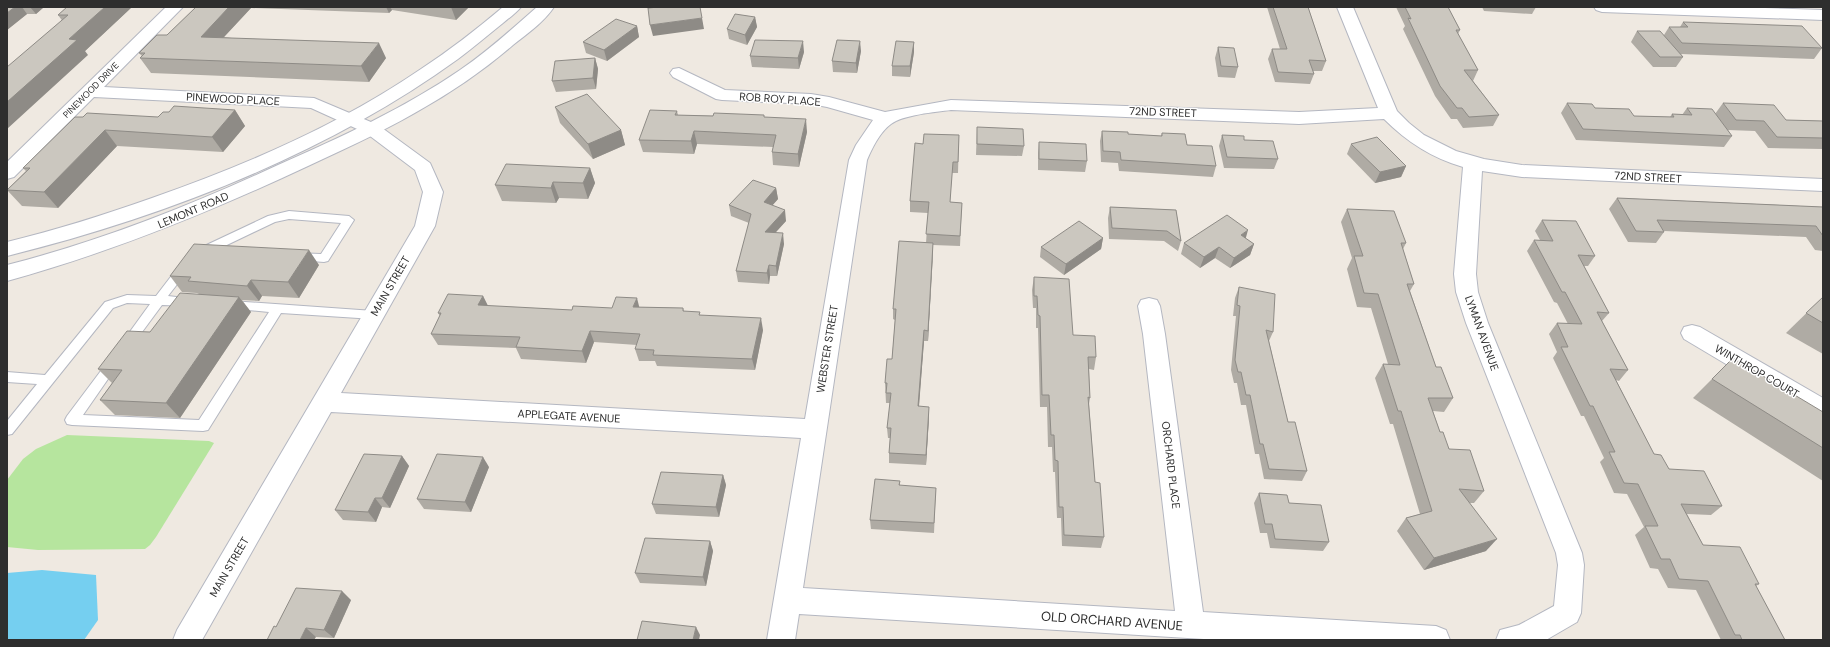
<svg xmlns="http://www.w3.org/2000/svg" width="1830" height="647" viewBox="0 0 1830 647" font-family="'DM Sans',sans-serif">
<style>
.green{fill:#b6e59e}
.water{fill:#75cff0}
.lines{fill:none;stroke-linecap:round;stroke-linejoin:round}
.lane-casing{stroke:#b4b7c1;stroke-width:2}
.street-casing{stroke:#b4b7c1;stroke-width:2}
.secondary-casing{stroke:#b4b7c1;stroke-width:2}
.lane{fill:#fff;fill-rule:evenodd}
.street{fill:#fff;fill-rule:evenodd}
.secondary{fill:#fff;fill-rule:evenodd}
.wall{fill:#afaba4}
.shaded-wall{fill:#8e8b86}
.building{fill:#cbc7bf;stroke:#8e8b86}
.labels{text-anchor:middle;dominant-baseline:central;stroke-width:3;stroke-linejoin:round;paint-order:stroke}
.far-street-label{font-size:9px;fill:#2e2e2e;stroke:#fff}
.street-label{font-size:11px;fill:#2e2e2e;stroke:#fff}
.near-street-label{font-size:13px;fill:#2e2e2e;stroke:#fff}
</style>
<rect width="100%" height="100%" fill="#efe9e1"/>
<polygon class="green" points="67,435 209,441 214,443 156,537 150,545 145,549 38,550 7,547 7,480 23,459 36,449"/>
<polygon class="water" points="42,570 96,575 98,620 84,640 7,640 7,573"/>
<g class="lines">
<defs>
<g id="lane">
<polygon points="289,211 349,216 354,220 328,261 324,262 299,260 295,259 293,256 295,253 321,254 341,223 289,219 275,222 206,255 198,255 196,252 198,249 268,216"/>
<polygon points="183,265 187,266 189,269 168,296 193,299 195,302 193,305 189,306 162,305 131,347 127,349 123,347 121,344 150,304 127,303 113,308 12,434 7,435 7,421 37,384 7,382 7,372 45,375 105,302 127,295 156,296 179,266"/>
<polygon points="231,301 374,311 378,312 380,315 378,318 374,319 281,313 208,430 203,431 72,425 67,424 65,420 67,416 109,360 113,358 117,360 119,363 117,366 83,415 199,420 269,312 227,308 225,305 227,302"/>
</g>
<g id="street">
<path d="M 166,7 L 183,7 L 104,87 L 314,98 L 378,125 L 430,163 L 443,192 L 435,226 L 341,393 L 805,419 L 849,160 L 856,145 L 873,120 L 827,107 L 811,104 L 722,100 L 716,99 L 673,77 L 670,73 L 673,69 L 679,68 L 725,90 L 811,94 L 829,97 L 885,112 L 951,100 L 1299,112 L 1378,108 L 1337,7 L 1353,7 L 1397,111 L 1409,123 L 1424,135 L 1456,151 L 1484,159 L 1522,165 L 1823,179 L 1823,191 L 1522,177 L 1482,171 L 1476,274 L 1478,292 L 1488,323 L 1582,553 L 1584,565 L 1581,613 L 1577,622 L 1546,640 L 1496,640 L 1500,630 L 1519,625 L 1554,606 L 1558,565 L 1556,553 L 1466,323 L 1456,292 L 1454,274 L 1463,167 C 1432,158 1407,142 1384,119 L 1299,124 L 951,110 C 936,112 902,115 891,124 C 880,132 872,148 867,160 L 803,588 L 1175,611 L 1143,334 L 1138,306 L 1141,300 L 1149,298 L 1157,300 L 1160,306 L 1165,334 L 1203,612 L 1436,626 L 1446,630 L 1450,640 L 1220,640 L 799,614 L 795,640 L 767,640 L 801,438 L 331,412 L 202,640 L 173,640 L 177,630 L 415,226 L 423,192 L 415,170 L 366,133 L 311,108 L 94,97 L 14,177 L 7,179 L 7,162 Z"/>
<polygon points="1594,7 1734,7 1823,10 1823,20 1602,12 1596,10"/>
<polygon points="1692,325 1700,327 1823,398 1823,420 1815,417 1684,339 1681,333 1684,327"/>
</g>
<g id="secondary">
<path d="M 503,7 L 521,7 C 516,13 509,18 503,23 C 488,35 474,47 458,59 C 327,154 164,217 7,256 L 7,242 C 56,230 104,215 152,198 C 246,165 339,125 421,69 C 450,50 477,29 503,7 Z"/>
<path d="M 537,7 L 554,7 C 544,22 527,34 513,45 C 452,98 381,133 308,166 C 210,212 112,252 7,281 L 7,265 C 101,241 190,206 278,165 C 341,137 403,109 460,70 C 487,52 512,29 537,7 Z"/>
</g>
</defs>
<use href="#lane" class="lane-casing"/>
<use href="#street" class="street-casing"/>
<use href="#secondary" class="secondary-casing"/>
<use href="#lane" class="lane"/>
<use href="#street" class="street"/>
<use href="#secondary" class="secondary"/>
</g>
<g class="wall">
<polygon points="7,7 44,7 36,14 27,14 7,30"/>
<polygon points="67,7 132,7 85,51 88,55 58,15"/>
<polygon points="196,7 469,7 456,20 392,10 389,13 251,8 224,37 386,58 369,82 151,73 140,58 142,56 139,53 167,35"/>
<polygon points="1267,7 1308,7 1326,61 1322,71 1313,71 1314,74 1310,84 1275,82 1268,59 1272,49 1280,49"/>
<polygon points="1396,7 1448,7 1460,30 1458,34 1478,70 1473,81 1499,115 1493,126 1463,128 1457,119 1451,119 1435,96 1403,29 1405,26"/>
<polygon points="1482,7 1536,7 1532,14 1484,11"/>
<polygon points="755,17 757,27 747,45 729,39 727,29"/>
<polygon points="1683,22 1822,48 1814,59 1681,54 1683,57 1676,67 1653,67 1631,42 1637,31 1664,35 1669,27 1680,27"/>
<polygon points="637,26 639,37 607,61 586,53 583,42"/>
<polygon points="914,42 914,52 910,77 892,76 892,66"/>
<polygon points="1218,47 1238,67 1235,78 1218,77 1215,58"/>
<polygon points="861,51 857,73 833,72 832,61"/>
<polygon points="804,52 799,69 752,67 750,56"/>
<polygon points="595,58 598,69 596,89 556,92 552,81"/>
<polygon points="1567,103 1634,116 1670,117 1672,114 1682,115 1687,108 1715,114 1723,103 1786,120 1823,121 1823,149 1768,148 1755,131 1728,130 1732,136 1724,147 1576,140 1561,113"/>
<polygon points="555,107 621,130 625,145 593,159 560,123"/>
<polygon points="235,110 245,126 223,152 117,146 58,208 22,206 7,190 26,171 23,168 83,117 158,117 169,112"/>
<polygon points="677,111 678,115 765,117 807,132 799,167 773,165 772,152 773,147 697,144 694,154 643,152 639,140"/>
<polygon points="977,127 1024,146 1022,156 976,155"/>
<polygon points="1102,131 1128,134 1161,136 1162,133 1187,145 1216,166 1213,177 1119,171 1118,163 1101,162 1100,141"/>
<polygon points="959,135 958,173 952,173 950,202 962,203 960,246 933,245 928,341 924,341 919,407 929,417 926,465 889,463 889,453 890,438 888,438 887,428 890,403 886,403 885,383 892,359 895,320 893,319 893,309 926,243 928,213 910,212 910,201 923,144"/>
<polygon points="1222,135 1244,140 1278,159 1274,169 1224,168 1219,146"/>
<polygon points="1039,142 1087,161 1085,172 1038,170 1038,153"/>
<polygon points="1351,144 1406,166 1401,177 1375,183 1347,154"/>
<polygon points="590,168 595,183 588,199 559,198 556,203 502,201 495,185"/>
<polygon points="776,188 778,199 772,205 786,221 775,233 784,244 777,276 770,276 769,284 738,282 736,271 749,223 731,216 729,205"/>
<polygon points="1617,198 1823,207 1823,251 1815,250 1806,237 1664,231 1664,232 1656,243 1628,242 1609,209"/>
<polygon points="1110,207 1176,210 1181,241 1178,251 1164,241 1109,239 1108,218"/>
<polygon points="1347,209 1406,243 1403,249 1414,284 1410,291 1436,367 1453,398 1444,412 1433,411 1440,432 1449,449 1484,491 1474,503 1470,503 1486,551 1424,570 1397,531 1406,518 1420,514 1393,424 1390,424 1375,378 1383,364 1388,364 1371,308 1357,307 1347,269 1352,258 1341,222"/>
<polygon points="1542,220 1595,256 1588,266 1584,266 1609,313 1602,321 1628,370 1619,381 1616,380 1654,454 1669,469 1722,506 1711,515 1687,514 1703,545 1759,584 1756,586 1785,640 1721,640 1696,590 1668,588 1658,569 1650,568 1635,535 1644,527 1627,494 1614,493 1600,462 1604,458 1584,416 1581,416 1553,358 1557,352 1549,334 1557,323 1568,324 1557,303 1554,302 1527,251 1534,240 1540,240 1535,231"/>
<polygon points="1103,238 1101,249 1064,275 1040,257 1041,247"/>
<polygon points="1245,239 1254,244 1250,255 1230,268 1215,258 1200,268 1181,254 1184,243"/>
<polygon points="319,265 299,298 262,296 259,301 242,300 251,312 180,418 115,415 100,400 112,383 98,369 150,332 199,294 197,293 182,292 170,276"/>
<polygon points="1034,277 1073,335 1096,357 1094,370 1089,369 1090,398 1089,404 1095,482 1104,537 1101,548 1062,546 1061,518 1057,518 1055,472 1053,472 1052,447 1048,447 1047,407 1040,407 1038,328 1036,328 1036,308 1033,308 1032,290"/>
<polygon points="1239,287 1273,332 1269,341 1288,422 1307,471 1302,481 1264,479 1259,454 1255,454 1246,405 1241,405 1237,383 1234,383 1231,370 1236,316 1233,316 1235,298"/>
<polygon points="483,296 488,306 572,310 639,307 683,308 684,311 763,330 755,370 657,366 655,361 639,361 635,349 637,345 594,342 586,363 521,359 516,348 438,345 431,334 440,316 438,313"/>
<polygon points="1823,297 1823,354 1786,333"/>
<polygon points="1712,379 1823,412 1823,481 1693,398"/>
<polygon points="402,456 409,466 390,508 382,507 376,522 343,520 335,510"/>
<polygon points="489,467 471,512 424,509 417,499"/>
<polygon points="723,475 726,485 719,517 656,514 652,504"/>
<polygon points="900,481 900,486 936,488 934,533 871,529 870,520"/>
<polygon points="1259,493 1289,503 1329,542 1323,551 1270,548 1267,533 1260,533 1254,503"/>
<polygon points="710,541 713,551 706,586 640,583 635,573"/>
<polygon points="351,600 334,638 316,637 276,627"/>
</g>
<g class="shaded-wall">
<polygon points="15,7 22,7 27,14 7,30 7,13"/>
<polygon points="30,7 44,7 36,14"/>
<polygon points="105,7 132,7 85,51 88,55 7,129 7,102 69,39"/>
<polygon points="229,7 251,7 251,8 210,52 201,37"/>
<polygon points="386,7 390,7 392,10 389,13"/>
<polygon points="451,7 469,7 456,20"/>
<polygon points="755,17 757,27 747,45 745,35"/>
<polygon points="702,18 704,29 653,36 650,25"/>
<polygon points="637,26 639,37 607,61 604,50"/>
<polygon points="803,41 804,52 799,69 798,58"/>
<polygon points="860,41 861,51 857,73 856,63"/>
<polygon points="914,42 914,52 910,77 910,66"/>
<polygon points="379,43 386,58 369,82 361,66"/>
<polygon points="595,58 598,69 596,89 593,78"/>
<polygon points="235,110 245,126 223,152 212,137"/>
<polygon points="806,119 807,132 799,167 798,154"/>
<polygon points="105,130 117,146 58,208 44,192"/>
<polygon points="621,130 625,145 593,159 588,144"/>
<polygon points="694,131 697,144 694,154 691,141"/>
<polygon points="1406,166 1401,177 1375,183 1380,172"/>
<polygon points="590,168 595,183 588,199 583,183"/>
<polygon points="553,182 559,198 556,203 551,188"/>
<polygon points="776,188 778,199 766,213 764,202"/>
<polygon points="785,210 786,221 766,243 765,232"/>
<polygon points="1248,230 1245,241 1241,235"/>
<polygon points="783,233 784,244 777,276 776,266"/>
<polygon points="1103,238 1101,249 1064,275 1066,264"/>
<polygon points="933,243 933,254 928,341 928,331"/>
<polygon points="1254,244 1250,255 1230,268 1234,258"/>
<polygon points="1219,247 1215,258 1200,268 1204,257"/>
<polygon points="309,250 319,265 299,298 288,282"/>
<polygon points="769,265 770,276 769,284 767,273"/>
<polygon points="251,280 262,296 259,301 247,286"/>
<polygon points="483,296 489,308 478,305"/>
<polygon points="239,297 251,312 180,418 166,403"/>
<polygon points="637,298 640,310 633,307"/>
<polygon points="761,318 763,330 755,370 752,359"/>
<polygon points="924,330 924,341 918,417 918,406"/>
<polygon points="590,331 594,342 586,363 582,351"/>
<polygon points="929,407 929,417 926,465 926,455"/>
<polygon points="402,456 409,466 390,508 382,498"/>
<polygon points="483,457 489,467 471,512 465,502"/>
<polygon points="723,475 726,485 719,517 716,507"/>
<polygon points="375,498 382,507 376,522 368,512"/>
<polygon points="1497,539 1486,551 1424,570 1434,558"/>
<polygon points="710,541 713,551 706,586 703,577"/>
<polygon points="342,591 351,600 334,638 324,630"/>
<polygon points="696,627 700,635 699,640 693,640"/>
<polygon points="306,628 316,637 314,640 300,640"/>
</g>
<g class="building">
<polygon points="7,7 15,7 7,13"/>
<polygon points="67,7 105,7 69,39 77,40 7,102 7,67 68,15 58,15"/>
<polygon points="196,7 229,7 201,37 379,43 361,66 140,58 145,53 139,53 157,35 167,35"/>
<polygon points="659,7 700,7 702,18 650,25 648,8"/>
<polygon points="1273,7 1308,7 1326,61 1309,60 1314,74 1278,72 1272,49 1287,49"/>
<polygon points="1405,7 1448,7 1460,30 1456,30 1478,70 1464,70 1499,115 1469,117 1462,108 1457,108 1440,86 1408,18 1411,19"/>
<polygon points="735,14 755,17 745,35 727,29"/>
<polygon points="616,19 637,26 604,50 583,42"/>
<polygon points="1683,22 1802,26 1822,48 1682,43 1669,27 1688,27"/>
<polygon points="1637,31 1660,31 1683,57 1660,57"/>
<polygon points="755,40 803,41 798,58 750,56"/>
<polygon points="837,40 860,41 856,63 832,61"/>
<polygon points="896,41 914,42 910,66 892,66"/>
<polygon points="1218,47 1234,48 1238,67 1221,66"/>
<polygon points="595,58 593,78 552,81 555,61"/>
<polygon points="587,94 621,130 588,144 555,107"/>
<polygon points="1567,103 1592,104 1595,108 1629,109 1634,116 1674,117 1672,114 1692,115 1687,108 1712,109 1732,136 1583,129"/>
<polygon points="1723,103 1774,105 1786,120 1823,121 1823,138 1777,137 1764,121 1736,120"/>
<polygon points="174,106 235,110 212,137 105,130 44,192 7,190 30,168 23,168 75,117 83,117 87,113 158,117 163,112 169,112"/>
<polygon points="650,110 677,111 675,115 713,116 714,113 764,115 764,117 806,119 798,154 772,152 776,135 694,131 691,141 639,140"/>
<polygon points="977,127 1023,129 1024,146 977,144"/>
<polygon points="1102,131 1128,132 1128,134 1162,136 1162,133 1185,134 1187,145 1212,146 1216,166 1121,160 1120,152 1103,151"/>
<polygon points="924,134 959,135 958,162 953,162 950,202 962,203 960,236 926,234 929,202 910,201 915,143 923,144"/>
<polygon points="1222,135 1244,136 1244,140 1273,141 1278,159 1227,157"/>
<polygon points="1377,137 1406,166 1380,172 1351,144"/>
<polygon points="1039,142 1086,144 1087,161 1039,159"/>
<polygon points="506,164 590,168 583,183 553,182 551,188 495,185"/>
<polygon points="753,180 776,188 764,202 785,210 765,232 783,233 776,266 769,265 767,273 736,271 751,214 729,205"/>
<polygon points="1617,198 1823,207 1823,236 1816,226 1657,220 1664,232 1636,231"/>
<polygon points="1110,207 1176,210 1181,241 1167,231 1112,228"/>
<polygon points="1347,209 1394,211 1406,243 1401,243 1414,284 1407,284 1436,367 1441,367 1453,398 1428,398 1440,432 1443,432 1449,449 1470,450 1484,491 1459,489 1497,539 1434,558 1406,518 1432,511 1401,411 1398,411 1383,364 1400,365 1378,294 1364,293 1354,256 1363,256"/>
<polygon points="1227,215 1248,230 1241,235 1254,244 1234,258 1219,247 1204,257 1184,243"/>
<polygon points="1542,220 1576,221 1595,256 1578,255 1609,313 1597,312 1628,370 1610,369 1654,454 1661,455 1669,469 1704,471 1722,506 1681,504 1703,545 1740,547 1759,584 1755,584 1785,640 1742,640 1740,635 1735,635 1708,581 1679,579 1670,559 1661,559 1645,526 1658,526 1638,484 1624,483 1609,452 1615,452 1593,406 1590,406 1561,347 1568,347 1557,323 1582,324 1565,292 1562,292 1534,240 1553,241"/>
<polygon points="1079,221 1103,238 1066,264 1041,247"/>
<polygon points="899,241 933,243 928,331 924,330 918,406 929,407 926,455 889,453 891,428 887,428 891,393 886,393 887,383 885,383 887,359 892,359 896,309 893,309"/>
<polygon points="194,244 309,250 288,282 251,280 247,286 188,281 191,277 170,276"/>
<polygon points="1034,277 1069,279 1073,335 1095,336 1096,357 1088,357 1090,398 1088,397 1095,482 1100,483 1104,537 1064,535 1063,507 1059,507 1058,461 1055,460 1054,435 1051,435 1049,395 1042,395 1040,316 1038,315 1037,296 1034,296"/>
<polygon points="1239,287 1275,294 1273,332 1266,330 1288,422 1295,422 1307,471 1269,469 1263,444 1260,444 1250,395 1246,395 1241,372 1238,372 1235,360 1240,306 1237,305"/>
<polygon points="180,293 239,297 166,403 100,400 122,370 98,369 127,331 150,332"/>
<polygon points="448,294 483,296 478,305 572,310 573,306 612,308 616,297 637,298 633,307 683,308 683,311 700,312 699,315 761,318 752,359 653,355 654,350 635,349 640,334 590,331 582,351 516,347 520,337 431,334 441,313 438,313"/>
<polygon points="1823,297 1823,323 1806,313"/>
<polygon points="1733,358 1823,412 1823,448 1712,379"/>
<polygon points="364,454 402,456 382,498 375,498 368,512 335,510"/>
<polygon points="437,454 483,457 465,502 417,499"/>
<polygon points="661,472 723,475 716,507 652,504"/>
<polygon points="875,479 900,481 899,485 936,488 934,523 870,520"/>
<polygon points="1259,493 1287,495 1289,503 1321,505 1329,542 1275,539 1272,524 1265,524"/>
<polygon points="645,538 710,541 703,577 635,573"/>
<polygon points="296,588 342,591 324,630 306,628 300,640 267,640 274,626 276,627"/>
<polygon points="642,621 696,627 693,640 637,640"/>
</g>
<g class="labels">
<g class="far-street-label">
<text transform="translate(91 90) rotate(-45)">PINEWOOD DRIVE</text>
</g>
<g class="street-label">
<text transform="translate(233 99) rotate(3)">PINEWOOD PLACE</text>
<text transform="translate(780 99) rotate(4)">ROB ROY PLACE</text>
<text transform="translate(1163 112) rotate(2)">72ND STREET</text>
<text transform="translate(1648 177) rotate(3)">72ND STREET</text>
<text transform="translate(193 210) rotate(-23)">LEMONT ROAD</text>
<text transform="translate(390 286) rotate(-60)">MAIN STREET</text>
<text transform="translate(1482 333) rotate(70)">LYMAN AVENUE</text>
<text transform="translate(827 349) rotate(-81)">WEBSTER STREET</text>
<text transform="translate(1757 371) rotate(30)">WINTHROP COURT</text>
<text transform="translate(569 416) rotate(3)">APPLEGATE AVENUE</text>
<text transform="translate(1171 465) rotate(83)">ORCHARD PLACE</text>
<text transform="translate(229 567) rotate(-60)">MAIN STREET</text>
</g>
<g class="near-street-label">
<text transform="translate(1112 621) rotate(4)">OLD ORCHARD AVENUE</text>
</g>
</g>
<rect width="1830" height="647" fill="none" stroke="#2e2e2e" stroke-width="16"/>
</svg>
